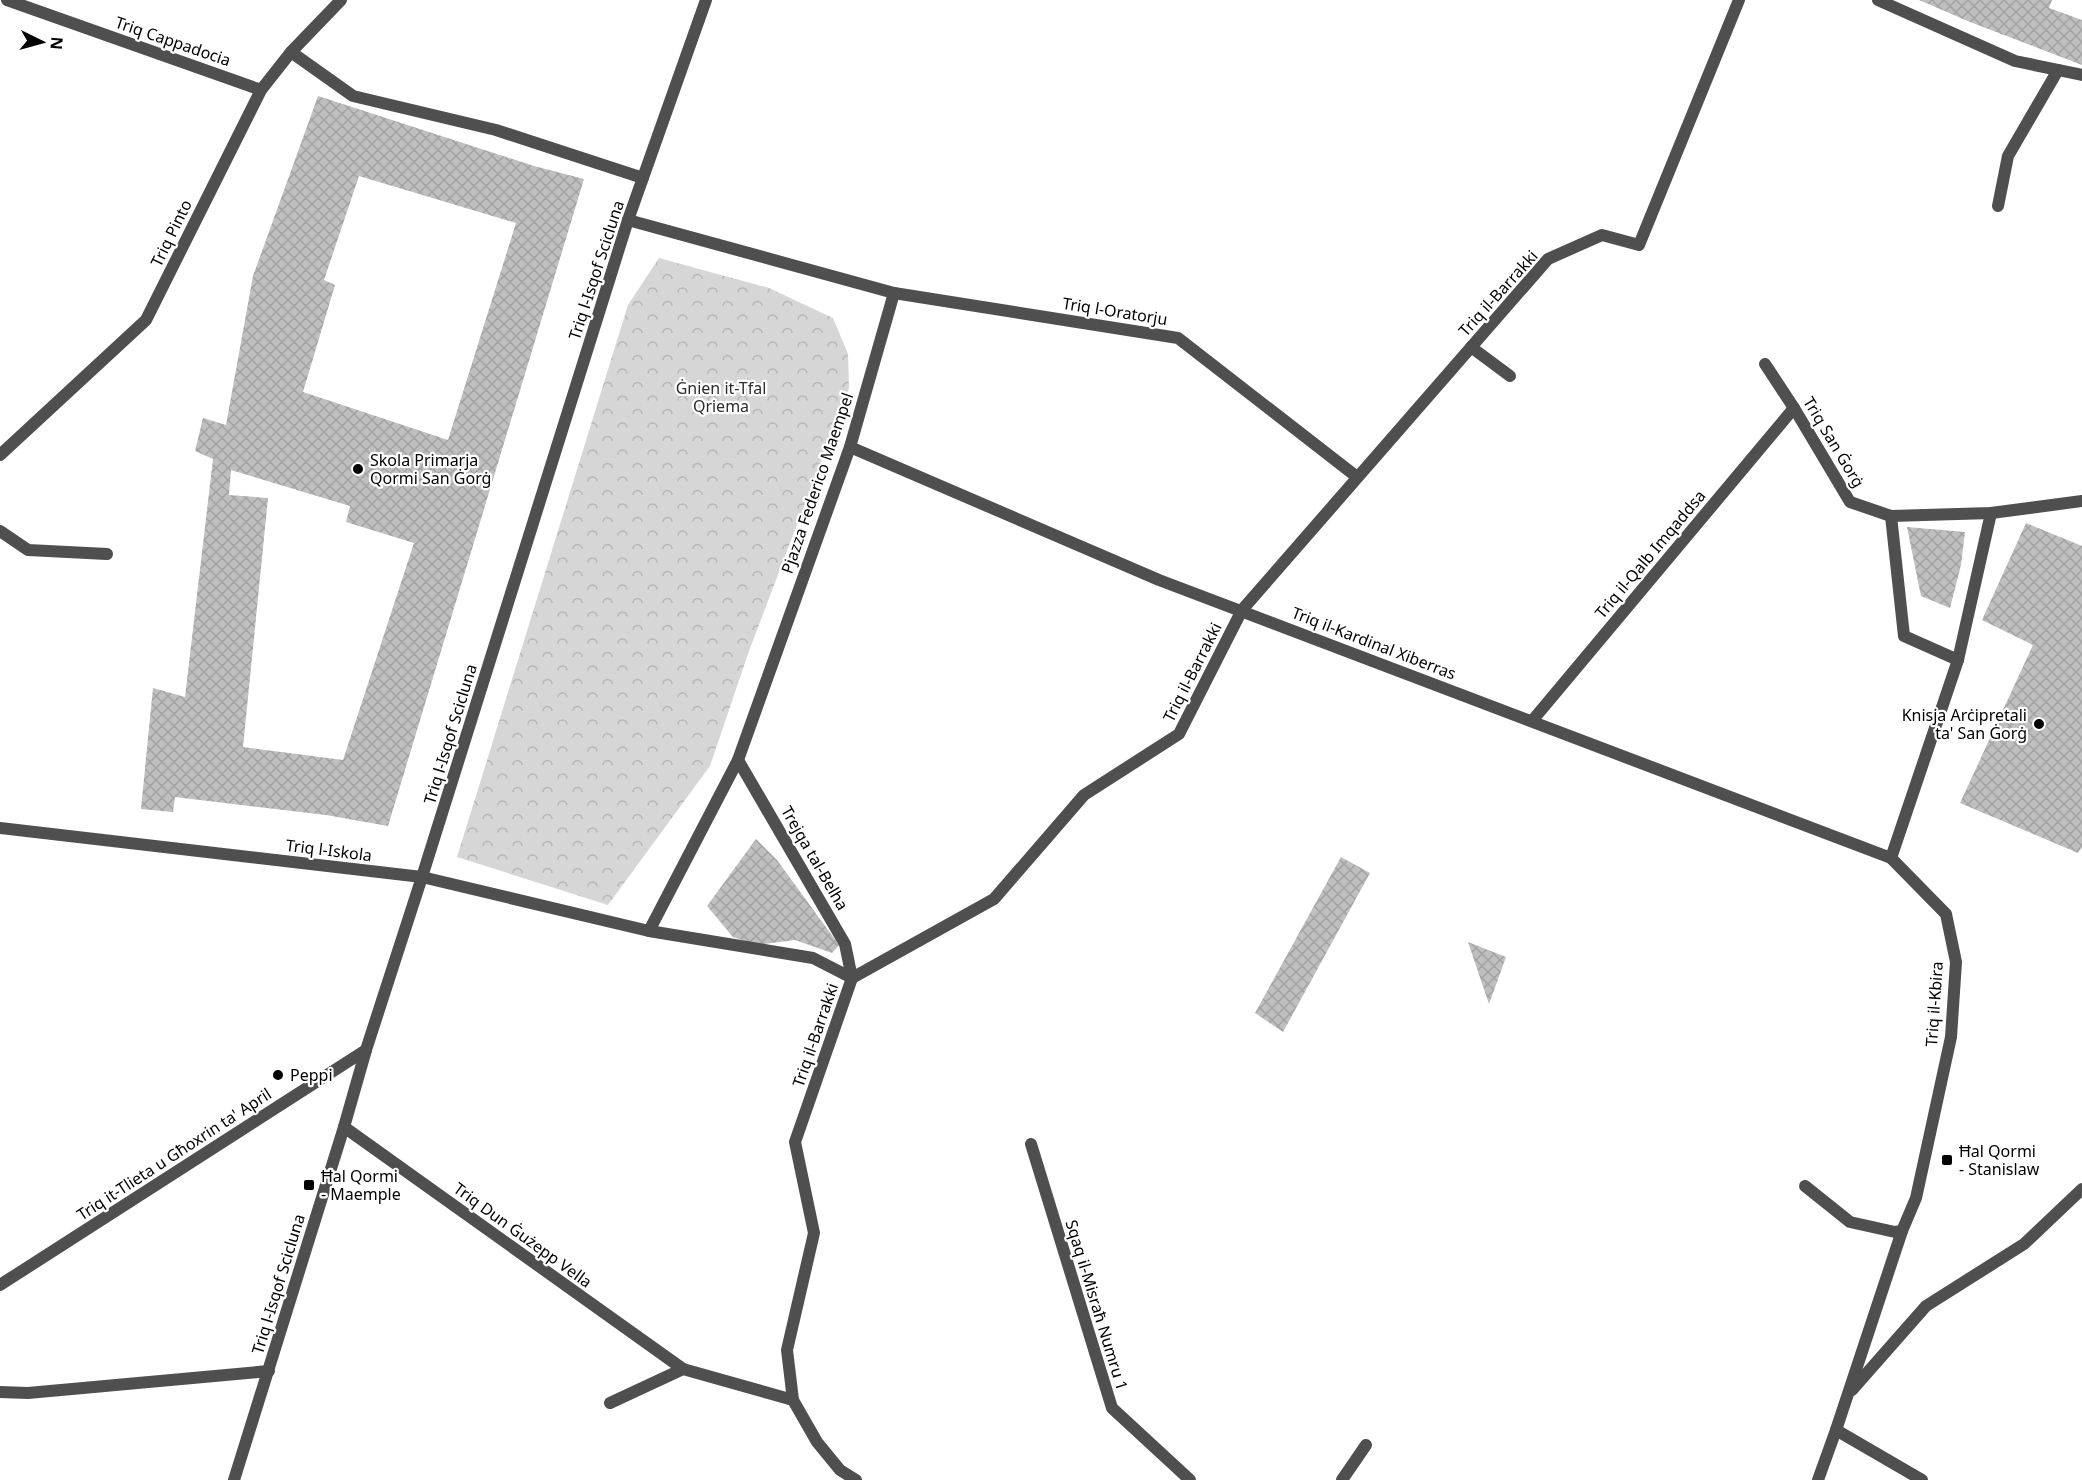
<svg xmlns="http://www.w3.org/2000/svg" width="2082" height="1480" viewBox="0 0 2082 1480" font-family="'Noto Sans',sans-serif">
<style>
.park{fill:url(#park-crowns)}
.building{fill:url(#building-cross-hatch);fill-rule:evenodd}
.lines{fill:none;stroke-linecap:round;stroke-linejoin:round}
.lane{stroke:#4f4f4f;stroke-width:12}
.street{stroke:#4f4f4f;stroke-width:12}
.poi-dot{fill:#000;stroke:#fff;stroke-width:2}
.labels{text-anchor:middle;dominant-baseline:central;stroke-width:4.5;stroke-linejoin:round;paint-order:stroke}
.street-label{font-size:16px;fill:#000;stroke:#fff}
.park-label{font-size:16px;fill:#2d2d2d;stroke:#fff}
.poi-label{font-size:16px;fill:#000;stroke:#fff;text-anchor:start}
</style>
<defs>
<pattern id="park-crowns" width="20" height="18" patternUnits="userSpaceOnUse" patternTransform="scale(1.5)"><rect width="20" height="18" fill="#d6d6d6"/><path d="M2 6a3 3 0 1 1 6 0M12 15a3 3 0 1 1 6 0" fill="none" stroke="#b6b6b6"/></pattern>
<pattern id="building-cross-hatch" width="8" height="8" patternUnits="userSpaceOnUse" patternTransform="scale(1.5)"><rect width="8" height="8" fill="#bfbfbf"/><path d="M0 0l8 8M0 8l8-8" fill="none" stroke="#a2a2a2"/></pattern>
</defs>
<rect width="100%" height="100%" fill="#fff"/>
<polygon class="park" points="659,258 769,288 833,318 848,354 849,388 749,651 710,766 608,905 457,857 628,305"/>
<g class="building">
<polygon points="1919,0 2052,0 2049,8 2082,20 2082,65 1970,22"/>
<path d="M 318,96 L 534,166 L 584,179 L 388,826 L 326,815 L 175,797 L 173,812 L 141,809 L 153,688 L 185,697 L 213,459 L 195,451 L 203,418 L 226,425 L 253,276 ZM 359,176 L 516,223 L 448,440 L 303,392 L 335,285 L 324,280 ZM 231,470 L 350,506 L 346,522 L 414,543 L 343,760 L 243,747 L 268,498 L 229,495 Z"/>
<polygon points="2026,523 2082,546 2082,847 2078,853 1960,803 2033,645 1982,620"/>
<polygon points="1907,527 1965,532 1961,565 1950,608 1921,596"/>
<polygon points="756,839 777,860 839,945 832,953 795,940 757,945 733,937 707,906"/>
<polygon points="1341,857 1370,873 1283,1032 1255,1013"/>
<polygon points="1468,942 1506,957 1489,1004"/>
</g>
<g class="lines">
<g class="lane">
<polyline points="291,52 353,96 496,130 643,178"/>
<polyline points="1998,206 2008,156 2058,70"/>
<polyline points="1471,347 1510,376"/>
<polyline points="0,531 28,550 107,554"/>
<polyline points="738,760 845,944 852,978"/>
<polyline points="649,931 813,958 852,978"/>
<polyline points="1031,1144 1112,1408 1190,1480"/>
<polyline points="1805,1186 1850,1222 1895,1232 1902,1231"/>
<polyline points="0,1392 28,1393 269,1371"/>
<polyline points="610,1403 683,1369 793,1400"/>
<polyline points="1836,1430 1922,1480"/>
</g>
<g class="street">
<polyline points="7,0 261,90"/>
<polyline points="1878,0 2015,61 2082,75"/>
<polyline points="894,293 1178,338 1357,477"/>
<polyline points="1765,364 1794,408 1850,502 1891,516 1991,513 2082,501"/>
<polyline points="850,447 1159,580 1891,858 1946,914 1956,962 1951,1037 1916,1198 1902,1231 1836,1430 1818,1480"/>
<polyline points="0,455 146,320 261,90 291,52 341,0"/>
<polyline points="1891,516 1904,636 1958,660"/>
<polyline points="1532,721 1794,408"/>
<polyline points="0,828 422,877 649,931 738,760 850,447 894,293 628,220"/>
<polyline points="1891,858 1958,660 1991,513"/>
<polyline points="344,1127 683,1369"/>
<polyline points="0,1285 366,1050"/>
<polyline points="1852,1390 1926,1306 2024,1244 2082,1189"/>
<polyline points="234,1480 344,1127 366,1050 422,877 628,220 706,0"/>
<polyline points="856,1480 840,1470 817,1442 793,1400 787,1350 814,1233 795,1142 852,978 994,899 1084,795 1179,734 1242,610 1548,259 1602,235 1639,245 1739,0"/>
<polyline points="1342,1480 1366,1445"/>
</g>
</g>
<g class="poi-dot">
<circle cx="358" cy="469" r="6"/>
<circle cx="2039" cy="724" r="6"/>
<circle cx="278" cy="1075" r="6"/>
<rect x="1941" y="1154" width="12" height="12" rx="3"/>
<rect x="303" y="1179" width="12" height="12" rx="3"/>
</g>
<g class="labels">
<g class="street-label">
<text transform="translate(173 41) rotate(19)">Triq Cappadocia</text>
<text transform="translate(171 233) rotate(-64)">Triq Pinto</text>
<text transform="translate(596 270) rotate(-72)">Triq l-Isqof Scicluna</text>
<text transform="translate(1498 293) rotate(-48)">Triq il-Barrakki</text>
<text transform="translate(1115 311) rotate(9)">Triq l-Oratorju</text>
<text transform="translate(1834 442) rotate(59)">Triq San Ġorġ</text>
<text transform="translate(817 483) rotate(-71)">Pjazza Federico Maempel</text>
<text transform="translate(1650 554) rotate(-50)">Triq il-Qalb Imqaddsa</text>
<text transform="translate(1374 643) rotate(21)">Triq il-Kardinal Xiberras</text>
<text transform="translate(1192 672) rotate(-63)">Triq il-Barrakki</text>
<text transform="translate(450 734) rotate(-73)">Triq l-Isqof Scicluna</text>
<text transform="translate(329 850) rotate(7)">Triq l-Iskola</text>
<text transform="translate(815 858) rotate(60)">Trejqa tal-Belha</text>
<text transform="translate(1934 1004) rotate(-86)">Triq il-Kbira</text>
<text transform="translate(815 1035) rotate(-71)">Triq il-Barrakki</text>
<text transform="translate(174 1154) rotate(-33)">Triq it-Tlieta u Għoxrin ta' April</text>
<text transform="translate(523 1235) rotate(36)">Triq Dun Ġużepp Vella</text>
<text transform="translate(278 1284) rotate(-73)">Triq l-Isqof Scicluna</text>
<text transform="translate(1097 1305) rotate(73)">Sqaq il-Misraħ Numru 1</text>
</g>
<g class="park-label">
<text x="721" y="388">Ġnien it-Tfal<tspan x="721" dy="18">Qriema</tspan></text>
</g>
<g class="poi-label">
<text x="370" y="460">Skola Primarja<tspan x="370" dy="18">Qormi San Ġorġ</tspan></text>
<text x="2027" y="715" text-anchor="end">Knisja Arċipretali<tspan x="2027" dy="18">ta' San Ġorġ</tspan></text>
<text x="290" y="1075">Peppi</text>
<text x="1959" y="1151">Ħal Qormi<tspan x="1959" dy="18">- Stanislaw</tspan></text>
<text x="321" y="1176">Ħal Qormi<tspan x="321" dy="18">- Maemple</tspan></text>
</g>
</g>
<g transform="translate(42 42) rotate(95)" stroke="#ffffff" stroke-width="4.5" paint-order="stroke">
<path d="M0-4.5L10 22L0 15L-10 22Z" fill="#000000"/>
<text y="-9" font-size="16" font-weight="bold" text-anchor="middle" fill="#000000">N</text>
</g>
</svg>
